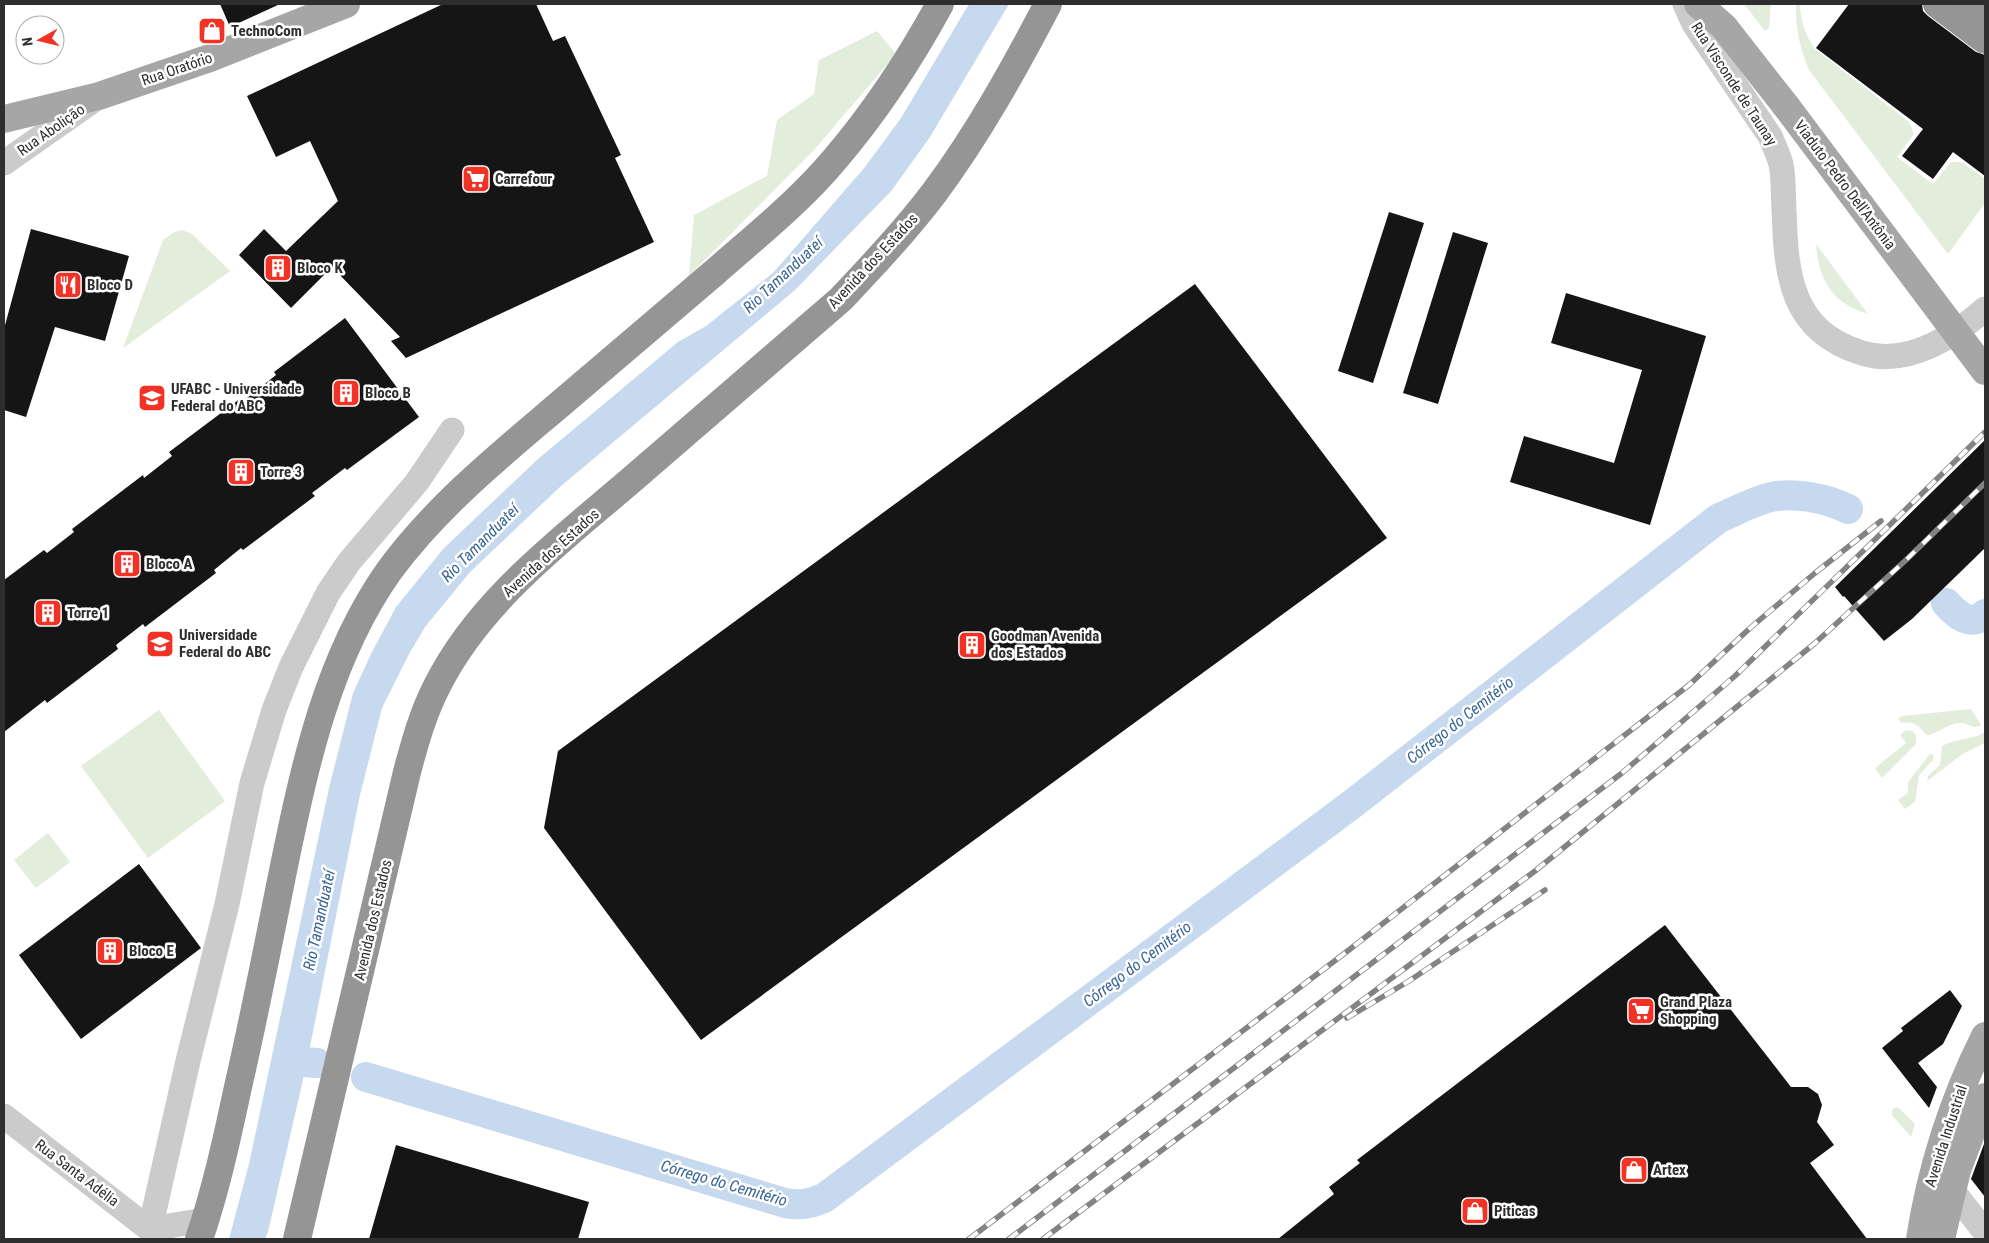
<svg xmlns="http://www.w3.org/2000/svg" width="1989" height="1243" viewBox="0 0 1989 1243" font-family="'Roboto Condensed',sans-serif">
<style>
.green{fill:#e2eddb}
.water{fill:#c6d9ee}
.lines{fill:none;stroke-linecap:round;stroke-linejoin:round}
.river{stroke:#c6d9ee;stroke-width:30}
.building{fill:#151515}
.minor{stroke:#cbcbcb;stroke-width:25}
.major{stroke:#a6a6a6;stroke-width:28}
.highway{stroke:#959595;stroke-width:28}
.rail-casing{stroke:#838383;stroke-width:5.5}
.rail{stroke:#fff;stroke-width:4;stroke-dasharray:11;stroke-linecap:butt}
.major-bridge{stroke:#a6a6a6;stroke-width:28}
.labels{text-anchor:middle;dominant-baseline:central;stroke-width:5;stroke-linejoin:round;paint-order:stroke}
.poi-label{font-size:15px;font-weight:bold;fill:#2e2e2e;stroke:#fff;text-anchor:start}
.street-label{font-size:15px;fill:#2e2e2e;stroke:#fff}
.water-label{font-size:16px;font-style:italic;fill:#376496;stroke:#fff}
</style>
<rect width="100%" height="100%" fill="#fff"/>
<g class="green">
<polygon points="1744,4 1771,4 1769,28 1765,31"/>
<path d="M 1796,4 L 1800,4 C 1800,20 1806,37 1815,49 L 1909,122 L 1914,134 L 1897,157 L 1933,184 L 1951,162 L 1962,162 L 1985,179 L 1985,203 L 1948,254 L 1809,70 C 1800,49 1795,27 1796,4 Z"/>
<polygon points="877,31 896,54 814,150 689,276 694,215 767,176 777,120 814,94 819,60"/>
<polygon points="182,230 192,234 230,271 123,348 163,240 174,232"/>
<path d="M 1816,244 L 1868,314 C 1832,303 1819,281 1816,244 Z"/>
<path d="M 1971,709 L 1981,725 C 1971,731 1968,721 1958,723 C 1949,724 1933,735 1928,735 C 1922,735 1922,720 1901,723 L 1898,719 L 1902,716 Z"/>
<polygon points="159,710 225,801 148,858 81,766"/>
<polygon points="1906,730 1912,731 1916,735 1916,744 1882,778 1875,768 1906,743 1900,735"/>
<path d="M 1985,732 L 1985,743 L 1964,753 L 1927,781 L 1928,776 L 1940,765 L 1942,746 C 1956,738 1973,740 1985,732 Z"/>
<polygon points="1930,754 1933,755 1933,760 1919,775 1915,802 1905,809 1898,800 1908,793 1908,782"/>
<polygon points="48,833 70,862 36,888 14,860"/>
<polygon points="1894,1108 1899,1108 1915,1124 1911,1137 1892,1115 1892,1111"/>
</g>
<polygon class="water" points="969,4 1009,4 930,137 892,190 795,290 561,486 470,572 425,627 408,656 382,708 360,795 307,1062 268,1232 265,1239 229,1239 249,1164 329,788 353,693 372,652 396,607 444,548 538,459 678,342 706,326 774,272 865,167 901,118"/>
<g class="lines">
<g class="river">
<path d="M 1946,603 C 1957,615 1970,627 1985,614"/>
<polyline points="290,1061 317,1063"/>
<path d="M 366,1077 L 785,1203 C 800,1206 809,1204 824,1198 L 1351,805 L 1719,518 C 1736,511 1754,501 1771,497 C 1794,492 1826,498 1848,509"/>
</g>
</g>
<g class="building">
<polygon points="220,4 280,4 230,27"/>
<polygon points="443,4 536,4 553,41 565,36 621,155 615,158 654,242 406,358 391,341 400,337 332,267 291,308 239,255 264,229 286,251 338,201 310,141 276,157 247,96"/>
<polygon points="1849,4 1922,4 1923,11 1928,16 1976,52 1985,55 1985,176 1953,152 1933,179 1902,156 1923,129 1816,48"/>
<polygon points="1389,212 1424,223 1373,383 1338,371"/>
<polygon points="31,229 129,256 105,341 55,327 26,417 4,410 4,329"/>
<polygon points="1453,232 1488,243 1438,404 1403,393"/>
<polygon points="1195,284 1387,538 701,1040 544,828 558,751"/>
<polygon points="1566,293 1706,336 1650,525 1510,482 1524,436 1614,463 1642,370 1551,343"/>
<polygon points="345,318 419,417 347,470 345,468 312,493 315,496 243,550 241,548 214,570 216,573 145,627 143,624 116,645 118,649 47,703 45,700 4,732 4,580 44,550 47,553 74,532 72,529 143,475 144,478 172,456 169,452 241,398 243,401 276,375 274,372"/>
<polygon points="1985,440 1985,548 1912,619 1884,641 1844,596 1843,597 1835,587"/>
<polygon points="139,864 201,948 81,1039 19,955"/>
<polygon points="1665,925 1791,1087 1808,1087 1818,1094 1822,1105 1817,1122 1834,1145 1810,1163 1867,1239 1278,1239 1334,1194 1329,1187 1360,1163 1357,1160"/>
<polygon points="1950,990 1962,1006 1943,1044 1918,1063 1937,1087 1929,1108 1882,1048 1903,1031 1901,1028"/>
<polygon points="1984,1144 1985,1144 1985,1197 1971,1179"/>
<polygon points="396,1145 589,1202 578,1239 369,1239"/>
</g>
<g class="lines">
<g class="minor">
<path d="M 1685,4 L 1694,24 L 1770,136 C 1774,145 1778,154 1781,164 C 1784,179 1783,195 1784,210 C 1786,274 1790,331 1862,353 C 1907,367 1952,338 1985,309"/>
<polyline points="4,163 98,97"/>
<polyline points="4,1116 162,1239"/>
<polyline points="1940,1178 1952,1190 1985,1232"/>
<polyline points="150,1229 188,1061 227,904 252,783 274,710 291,667 328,593 349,562 417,482 452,430"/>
<polyline points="150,1229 205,1220"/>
</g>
<g class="major">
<polyline points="1698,4 1724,27 1786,106"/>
<polyline points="4,119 99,96 210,58 346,4"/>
<path d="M 1920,1239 C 1931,1168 1953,1100 1985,1036"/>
<polyline points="1941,1239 1957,1170 1985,1097"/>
</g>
<g class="highway">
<polyline points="1937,4 1985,40"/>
<polyline points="1971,4 1985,14"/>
<path d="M 199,1239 C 216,1190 227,1138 238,1087 C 255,1013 269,940 284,866 C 305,764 328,657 389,571 C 438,504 504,452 566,399 C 616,357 665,314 715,272 C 756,236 800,201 835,159 C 876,111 910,59 940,4"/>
<path d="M 297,1239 L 407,772 C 415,742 423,713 437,686 C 482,596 570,534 644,469 C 710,412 775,356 841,299 C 873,265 906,230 934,193 C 978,134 1014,69 1048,4"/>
</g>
<defs>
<g id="rail">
<polyline points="1347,1018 1409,981 1545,890"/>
<polyline points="969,1239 1345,953 1689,685 1749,629 1815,573 1881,521"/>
<polyline points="1009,1239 1622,773 1735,676 1985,432"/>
<polyline points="1043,1239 1535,871 1814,644 1906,560 1985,483"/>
</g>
</defs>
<use href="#rail" class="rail-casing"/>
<use href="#rail" class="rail"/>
<polyline class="major-bridge" points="1786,106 1985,371"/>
</g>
<defs>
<symbol id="shop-square" viewBox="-11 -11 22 22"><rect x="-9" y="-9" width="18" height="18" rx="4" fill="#f13225" stroke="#fff"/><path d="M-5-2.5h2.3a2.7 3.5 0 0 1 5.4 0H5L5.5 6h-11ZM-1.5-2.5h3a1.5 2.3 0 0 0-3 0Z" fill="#fff"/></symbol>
<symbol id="supermarket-square" viewBox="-11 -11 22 22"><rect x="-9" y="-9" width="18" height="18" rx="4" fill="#f13225" stroke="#fff"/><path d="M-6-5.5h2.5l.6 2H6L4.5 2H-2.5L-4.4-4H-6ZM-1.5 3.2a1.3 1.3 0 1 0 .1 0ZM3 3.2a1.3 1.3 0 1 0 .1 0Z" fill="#fff"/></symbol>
<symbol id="building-square" viewBox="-11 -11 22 22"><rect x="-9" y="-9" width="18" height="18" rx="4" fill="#f13225" stroke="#fff"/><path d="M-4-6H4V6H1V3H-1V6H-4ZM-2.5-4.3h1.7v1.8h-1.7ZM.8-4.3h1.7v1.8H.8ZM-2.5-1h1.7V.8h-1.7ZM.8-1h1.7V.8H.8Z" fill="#fff"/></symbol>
<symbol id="restaurant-square" viewBox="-11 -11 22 22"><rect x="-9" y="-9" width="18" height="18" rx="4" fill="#f13225" stroke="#fff"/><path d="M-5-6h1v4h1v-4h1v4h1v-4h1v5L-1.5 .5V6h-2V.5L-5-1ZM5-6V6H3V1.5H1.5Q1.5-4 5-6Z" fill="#fff"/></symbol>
<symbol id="university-square" viewBox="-11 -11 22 22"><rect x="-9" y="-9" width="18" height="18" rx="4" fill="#f13225" stroke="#fff"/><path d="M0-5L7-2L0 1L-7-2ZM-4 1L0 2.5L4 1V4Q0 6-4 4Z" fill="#fff"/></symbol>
</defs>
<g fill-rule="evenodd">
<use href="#shop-square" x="196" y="15" width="32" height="32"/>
<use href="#supermarket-square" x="460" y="163" width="32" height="32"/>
<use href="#building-square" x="262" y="252" width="32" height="32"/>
<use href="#restaurant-square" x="52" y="269" width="32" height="32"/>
<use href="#building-square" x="330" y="377" width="32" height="32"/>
<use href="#university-square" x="136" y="382" width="32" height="32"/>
<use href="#building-square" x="225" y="456" width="32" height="32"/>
<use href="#building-square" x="111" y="548" width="32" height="32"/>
<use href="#building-square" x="32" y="597" width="32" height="32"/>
<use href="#university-square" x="144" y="628" width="32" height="32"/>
<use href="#building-square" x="956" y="629" width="32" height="32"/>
<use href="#building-square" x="94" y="935" width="32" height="32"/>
<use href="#supermarket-square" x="1625" y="995" width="32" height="32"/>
<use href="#shop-square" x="1618" y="1154" width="32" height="32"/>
<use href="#shop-square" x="1459" y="1195" width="32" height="32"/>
</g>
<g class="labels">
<g class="poi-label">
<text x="231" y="31">TechnoCom</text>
<text x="495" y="179">Carrefour</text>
<text x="297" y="268">Bloco K</text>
<text x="87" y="285">Bloco D</text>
<text x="171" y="389">UFABC - Universidade<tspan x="171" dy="17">Federal do ABC</tspan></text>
<text x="365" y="393">Bloco B</text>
<text x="260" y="472">Torre 3</text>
<text x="146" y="564">Bloco A</text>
<text x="67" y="613">Torre 1</text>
<text x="179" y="635">Universidade<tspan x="179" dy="17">Federal do ABC</tspan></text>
<text x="991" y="636">Goodman Avenida<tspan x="991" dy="17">dos Estados</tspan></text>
<text x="129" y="951">Bloco E</text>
<text x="1660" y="1002">Grand Plaza<tspan x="1660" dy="17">Shopping</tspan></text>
<text x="1653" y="1170">Artex</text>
<text x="1494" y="1211">Piticas</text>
</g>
<g class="street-label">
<text transform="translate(177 69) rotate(-19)">Rua Oratório</text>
<text transform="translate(1734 84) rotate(57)">Rua Visconde de Taunay</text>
<text transform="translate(51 130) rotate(-35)">Rua Abolição</text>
<text transform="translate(1845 185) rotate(53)">Viaduto Pedro Dell'Antônia</text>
<text transform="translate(873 261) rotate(-47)">Avenida dos Estados</text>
<text transform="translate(551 553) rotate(-42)">Avenida dos Estados</text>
<text transform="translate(373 920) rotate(-77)">Avenida dos Estados</text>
<text transform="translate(1946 1136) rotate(-72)">Avenida Industrial</text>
<text transform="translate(77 1173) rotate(37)">Rua Santa Adélia</text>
</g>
<g class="water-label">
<text transform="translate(783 275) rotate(-43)">Rio Tamanduateí</text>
<text transform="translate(480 543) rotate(-45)">Rio Tamanduateí</text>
<text transform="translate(1460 720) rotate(-38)">Córrego do Cemitério</text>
<text transform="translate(319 920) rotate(-78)">Rio Tamanduateí</text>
<text transform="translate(1137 964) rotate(-37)">Córrego do Cemitério</text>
<text transform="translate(724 1183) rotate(16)">Córrego do Cemitério</text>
</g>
</g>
<rect width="1989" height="1243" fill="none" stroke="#2e2e2e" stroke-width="10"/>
<g transform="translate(40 40) rotate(262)"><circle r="24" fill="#ffffff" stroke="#ababab"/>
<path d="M0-4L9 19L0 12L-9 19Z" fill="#f13225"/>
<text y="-8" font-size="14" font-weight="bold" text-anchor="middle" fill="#2e2e2e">N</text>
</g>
</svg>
